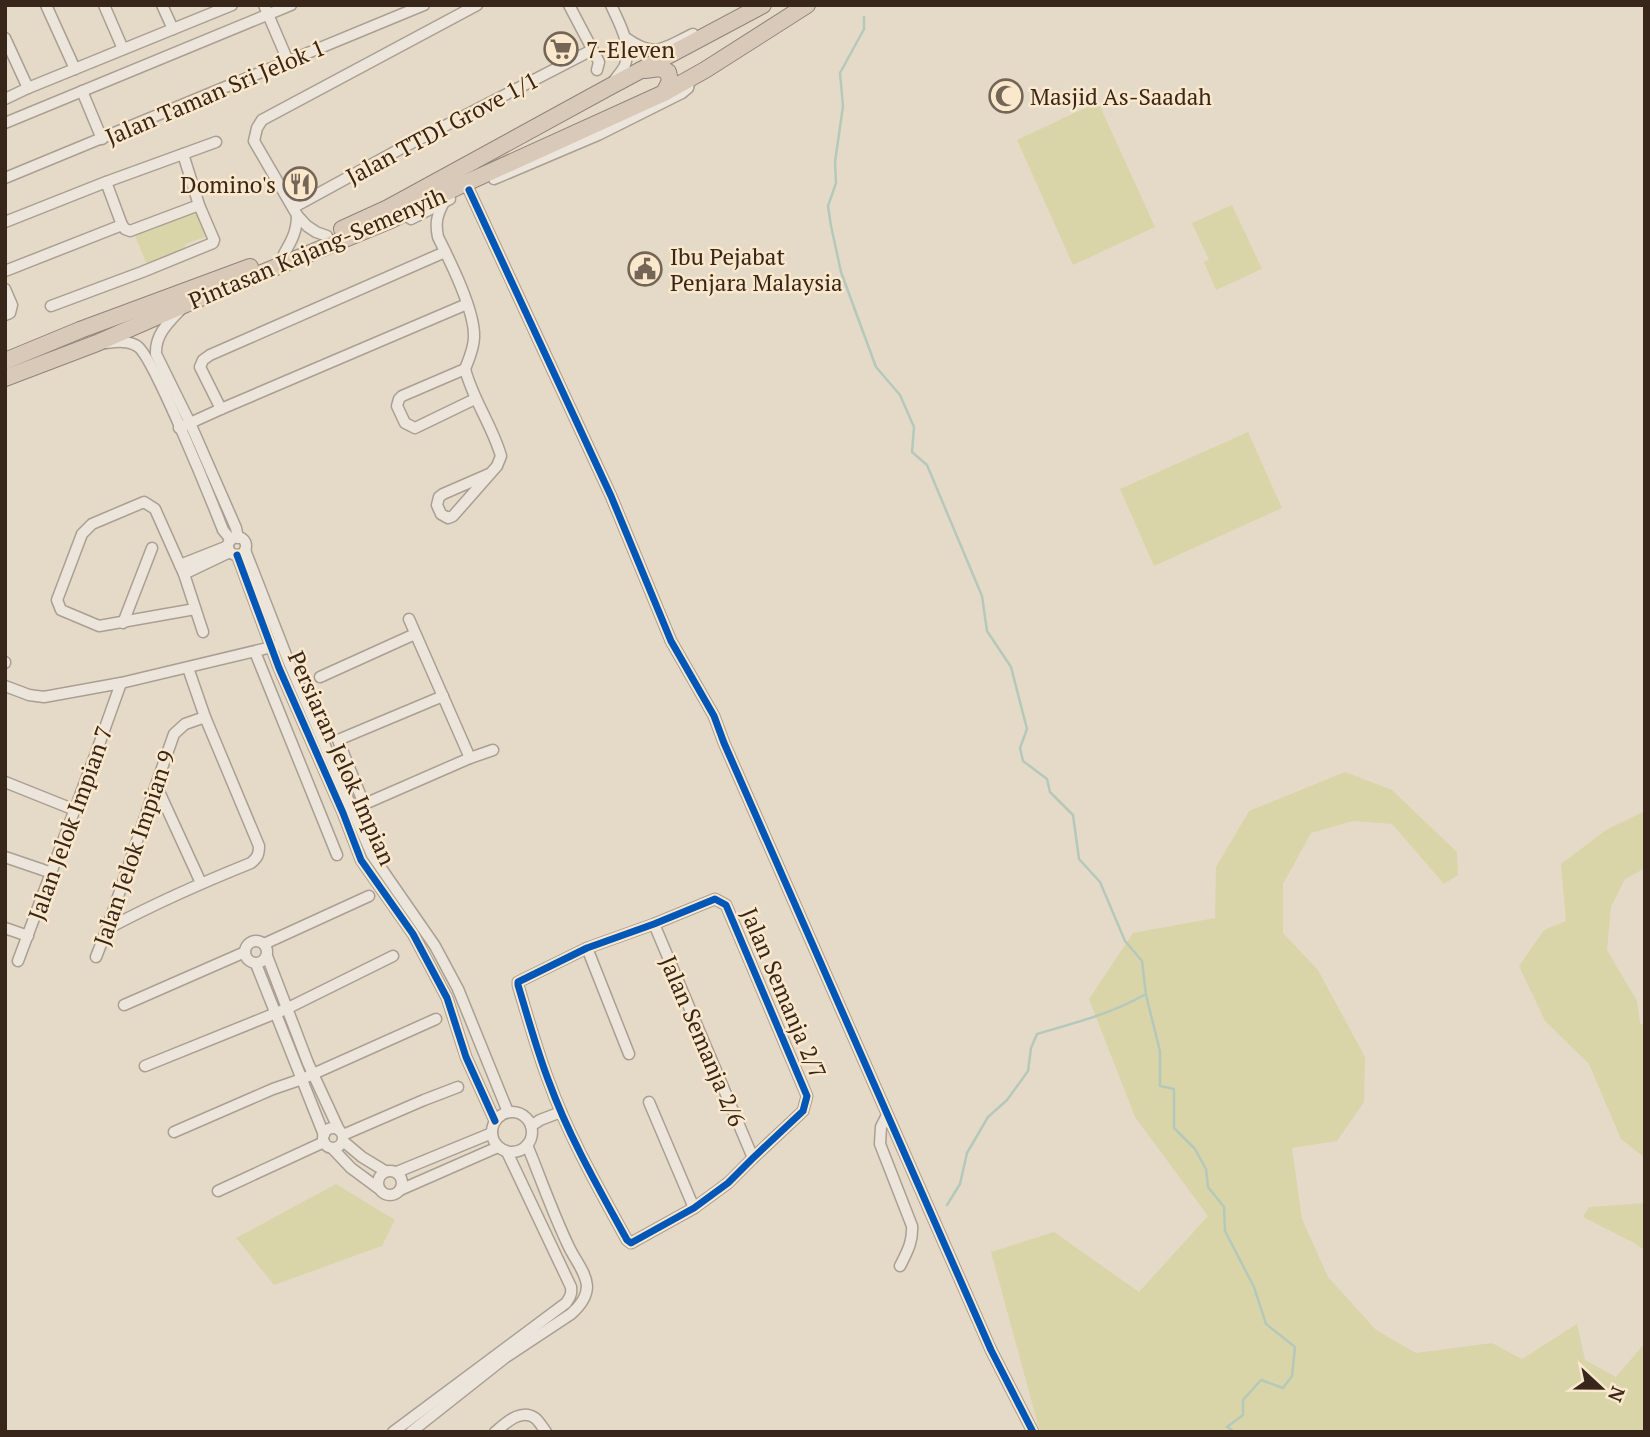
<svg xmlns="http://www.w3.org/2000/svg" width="1650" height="1437" viewBox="0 0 1650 1437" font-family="'PT Serif',serif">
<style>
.green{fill:#d9d5a8}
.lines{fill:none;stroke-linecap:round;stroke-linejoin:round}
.stream{stroke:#b5c9bb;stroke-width:2.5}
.minor-casing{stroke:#aa9f92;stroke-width:13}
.highway-casing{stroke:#8f8479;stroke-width:18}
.minor{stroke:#ece5db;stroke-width:10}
.highway{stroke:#d9c9b8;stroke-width:16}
.cycleway-casing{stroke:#f9e8cc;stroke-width:11}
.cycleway{stroke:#0057b8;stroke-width:7}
.labels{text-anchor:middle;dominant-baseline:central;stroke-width:5;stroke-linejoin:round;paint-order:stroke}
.poi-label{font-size:23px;fill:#39261a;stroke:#f9e8cc;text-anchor:start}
.street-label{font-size:23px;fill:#39261a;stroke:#f9e8cc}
</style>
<rect width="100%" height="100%" fill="#e5dac8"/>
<g class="green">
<polygon points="1098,102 1155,227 1073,265 1017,140"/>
<polygon points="1232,205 1262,269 1216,290 1204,262 1209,260 1192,223"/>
<polygon points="198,208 210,235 186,244 183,250 147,265 134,233"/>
<polygon points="1248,432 1282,508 1154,566 1120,489"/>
<polygon points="1345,772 1392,790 1457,852 1458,875 1444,884 1392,824 1353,821 1311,833 1283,884 1283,933 1318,970 1365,1057 1364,1102 1337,1141 1292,1148 1302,1219 1328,1277 1376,1330 1416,1353 1492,1343 1522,1359 1577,1324 1585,1360 1616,1377 1645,1343 1645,1432 1040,1432 991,1252 1054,1232 1139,1292 1208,1216 1135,1117 1089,999 1133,933 1215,918 1216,867 1249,811"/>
<polygon points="1645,811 1645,868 1625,879 1611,907 1607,950 1637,1001 1640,1023 1645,1027 1645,1158 1621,1139 1589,1064 1545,1021 1519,966 1544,930 1566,921 1561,864 1606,830"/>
<polygon points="336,1184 395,1220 382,1246 274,1285 236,1238"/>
<polygon points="1645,1203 1645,1251 1636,1244 1583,1217 1589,1207"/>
</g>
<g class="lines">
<g class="stream">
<polyline points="864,17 864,29 840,73 843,106 835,162 836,183 828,206 831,226 841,272 876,367 900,395 914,427 912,452 927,465 982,596 987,631 1011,667 1027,729 1020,748 1023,761 1047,779 1050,792 1073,815 1079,859 1100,882 1125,941 1142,961 1146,995 1160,1051 1160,1086 1174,1089 1174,1128 1195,1149 1206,1169 1208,1187 1224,1207 1225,1231 1254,1287 1266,1324 1295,1347 1292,1376 1283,1388 1261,1380 1243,1400 1243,1415 1227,1427 1235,1432"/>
<path d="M 947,1205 L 960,1184 L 967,1153 L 988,1117 L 1007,1100 L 1028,1071 L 1031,1048 L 1037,1034 C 1074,1023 1111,1014 1144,995"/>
</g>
<defs>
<g id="minor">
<polyline points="46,5 75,69"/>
<polyline points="104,5 123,49"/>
<polyline points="162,5 173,29"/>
<polyline points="264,5 288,61"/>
<polyline points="569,5 599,62 597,70"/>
<path d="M 611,5 C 619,23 632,44 625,65 C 622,72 616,77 612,84"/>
<polyline points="5,38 28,88"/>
<path d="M 626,38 C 656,59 663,48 693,34"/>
<polyline points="82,91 102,139"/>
<polyline points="5,99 28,88 232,5"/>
<polyline points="5,123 291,5"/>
<polyline points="5,178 424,5"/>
<polyline points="494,179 598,135 682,93 688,88 690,79"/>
<polyline points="106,182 122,225"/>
<polyline points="469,190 611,496 671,641 714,716 724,743 991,1350 1033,1432"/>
<path d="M 444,202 C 437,215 435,223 438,237 C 450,261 475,311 474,337 C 474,348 469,359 465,369"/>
<polyline points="294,207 400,149 592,50"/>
<polyline points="411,219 450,199"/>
<polyline points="5,222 106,182 216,142"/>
<polyline points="327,236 316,232 307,226 297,215 254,141 257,128 262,120 477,5"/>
<path d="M 284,254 C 292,240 297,231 297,215"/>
<polyline points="5,271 122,225 125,229 130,231 199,205"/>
<polyline points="5,289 12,305 10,313 5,315"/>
<polyline points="51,306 142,272 213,243 214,240 199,205 183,154"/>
<path d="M 181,309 C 169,322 155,334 156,354 L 190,423 L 236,528 L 238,538"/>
<path d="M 105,343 C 115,342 128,340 137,346 C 153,355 212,502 223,530 L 231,540"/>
<path d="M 465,369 C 473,400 492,425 501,456 L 497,466 L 453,516 L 448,518 L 441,514 L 437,505 L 439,497 L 443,494 L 489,474"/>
<polyline points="465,369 402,396 399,399 397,406 405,423 415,428 475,399"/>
<polyline points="221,409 200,367 203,360 210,355 445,252"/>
<polyline points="179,428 221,409 467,304"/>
<circle cx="237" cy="546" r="9"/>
<polyline points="245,550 288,660 372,855 435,946 458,989 508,1112"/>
<polyline points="237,555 279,668 343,813 361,860 413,934 447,998 466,1057 495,1121"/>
<polyline points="180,565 228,546"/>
<polyline points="184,574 230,552"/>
<polyline points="195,609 99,626 61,610 57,600 82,534 92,524 144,502 155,509 184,574 203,632"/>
<polyline points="409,619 470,758"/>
<polyline points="123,623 152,548"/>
<polyline points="255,652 337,855"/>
<polyline points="5,662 5,663"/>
<polyline points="320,677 415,634"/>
<polyline points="5,686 29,695 44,697 121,683 276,646"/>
<polyline points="5,782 75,810"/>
<polyline points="156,785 201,883"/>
<polyline points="364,804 338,740 443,696"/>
<polyline points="360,806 470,758 493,750"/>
<polyline points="5,857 52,873"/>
<path d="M 715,899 L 726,905 L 807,1096 L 803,1111 L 753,1158 L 728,1183 L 694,1208 L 631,1243 L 627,1240 C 599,1189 569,1137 549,1082 C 537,1051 528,1018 518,985 L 518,982 L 587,948 L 654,924 Z"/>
<polyline points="654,924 753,1158"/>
<polyline points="5,928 28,936"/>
<path d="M 107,929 C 154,904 201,883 251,863 C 257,858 259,855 259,846 L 205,717 L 188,668"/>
<circle cx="256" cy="952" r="11"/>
<polyline points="264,944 369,896"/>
<polyline points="587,948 629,1054"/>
<polyline points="267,956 308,1063 339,1130"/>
<polyline points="96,957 107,929 156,785 174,734 185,724 205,717"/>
<polyline points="18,961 96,753 121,683"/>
<polyline points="256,964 324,1135"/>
<polyline points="124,1005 245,952"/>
<polyline points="145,1066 286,1009 393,956"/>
<polyline points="649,1102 694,1208"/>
<circle cx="512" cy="1132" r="20"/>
<path d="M 887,1115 L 881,1127 L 880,1144 L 912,1226 C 913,1242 907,1252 900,1266"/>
<polyline points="531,1126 540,1120 561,1112"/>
<circle cx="333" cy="1138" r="10"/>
<polyline points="174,1132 273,1089 302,1079 436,1019"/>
<polyline points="343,1135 424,1100 458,1087"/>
<polyline points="343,1141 362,1157 385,1171"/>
<polyline points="333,1149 351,1168 378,1188"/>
<circle cx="390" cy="1183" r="12"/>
<polyline points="397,1172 492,1133"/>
<polyline points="400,1190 498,1147"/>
<polyline points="218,1191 324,1142"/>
<path d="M 393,1432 L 566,1303 C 570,1297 572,1294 571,1287 L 507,1152"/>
<path d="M 411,1432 L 506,1357 L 571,1314 C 579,1307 587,1297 587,1286 C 586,1272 575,1260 569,1247 C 553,1214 541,1179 527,1145"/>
<path d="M 495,1432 C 506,1423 521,1408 535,1418 C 539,1421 543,1428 546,1432"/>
</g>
<g id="highway">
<polyline points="645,70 660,68 668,72 670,81 664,93"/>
<polyline points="342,229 388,208 611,86 763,5"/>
<polyline points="5,361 80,330 250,267"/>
<polyline points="5,378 97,343 186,304 391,220 457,187 664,93 705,70 807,5"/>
</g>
</defs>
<use href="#minor" class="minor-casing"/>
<use href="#highway" class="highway-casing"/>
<use href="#minor" class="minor"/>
<use href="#highway" class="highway"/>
<defs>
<g id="cycleway">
<polyline points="469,190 611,496 671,641 714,716 724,743 991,1350 1033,1432"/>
<polyline points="237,555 279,668 343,813 361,860 413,934 447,998 466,1057 495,1121"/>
<path d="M 715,899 L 726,905 L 807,1096 L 803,1111 L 753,1158 L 728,1183 L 694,1208 L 631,1243 L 627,1240 C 599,1189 569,1137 549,1082 C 537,1051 528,1018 518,985 L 518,982 L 587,948 L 654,924 Z"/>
</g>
</defs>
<use href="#cycleway" class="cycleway-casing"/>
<use href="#cycleway" class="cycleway"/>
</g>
<defs>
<symbol id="supermarket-ring" viewBox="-11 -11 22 22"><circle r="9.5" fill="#f9e8cc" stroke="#756557" stroke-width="1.5"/><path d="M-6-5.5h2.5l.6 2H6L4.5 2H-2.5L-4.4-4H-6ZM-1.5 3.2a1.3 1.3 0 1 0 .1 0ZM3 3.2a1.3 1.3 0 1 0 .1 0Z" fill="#756557"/></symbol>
<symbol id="mosque-ring" viewBox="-11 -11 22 22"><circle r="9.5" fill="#f9e8cc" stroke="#756557" stroke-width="1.5"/><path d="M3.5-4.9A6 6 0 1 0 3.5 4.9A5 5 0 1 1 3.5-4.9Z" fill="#756557"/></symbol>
<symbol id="restaurant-ring" viewBox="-11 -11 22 22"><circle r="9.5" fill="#f9e8cc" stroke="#756557" stroke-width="1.5"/><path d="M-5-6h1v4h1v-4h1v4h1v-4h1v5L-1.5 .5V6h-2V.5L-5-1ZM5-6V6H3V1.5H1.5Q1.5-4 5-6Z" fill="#756557"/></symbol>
<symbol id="civic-ring" viewBox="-11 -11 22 22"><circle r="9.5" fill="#f9e8cc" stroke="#756557" stroke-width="1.5"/><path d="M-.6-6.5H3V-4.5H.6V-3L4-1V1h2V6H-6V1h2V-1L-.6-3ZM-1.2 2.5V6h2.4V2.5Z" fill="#756557"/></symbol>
</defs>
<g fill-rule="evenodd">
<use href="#supermarket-ring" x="542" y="30" width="38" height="38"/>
<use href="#mosque-ring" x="987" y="77" width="38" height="38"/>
<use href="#restaurant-ring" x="281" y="165" width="38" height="38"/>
<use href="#civic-ring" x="626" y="250" width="38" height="38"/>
</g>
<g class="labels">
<g class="poi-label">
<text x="586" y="49">7-Eleven</text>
<text x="1030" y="96">Masjid As-Saadah</text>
<text x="276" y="184" text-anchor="end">Domino's</text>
<text x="670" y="256">Ibu Pejabat<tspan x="670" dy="26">Penjara Malaysia</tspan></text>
</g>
<g class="street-label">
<text transform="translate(215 92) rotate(-23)">Jalan Taman Sri Jelok 1</text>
<text transform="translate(442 128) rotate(-28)">Jalan TTDI Grove 1/1</text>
<text transform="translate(317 248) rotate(-23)">Pintasan Kajang-Semenyih</text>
<text transform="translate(342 758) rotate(66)">Persiaran Jelok Impian</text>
<text transform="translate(70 823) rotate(-70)">Jalan Jelok Impian 7</text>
<text transform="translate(134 848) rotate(-71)">Jalan Jelok Impian 9</text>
<text transform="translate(784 993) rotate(67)">Jalan Semanja 2/7</text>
<text transform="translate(703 1041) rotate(67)">Jalan Semanja 2/6</text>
</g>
</g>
<rect width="1650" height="1437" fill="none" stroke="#39261a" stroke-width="14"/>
<g transform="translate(1601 1388) rotate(112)" stroke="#f9e8cc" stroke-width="5" paint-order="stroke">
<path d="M0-5L12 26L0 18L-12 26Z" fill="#39261a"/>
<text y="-10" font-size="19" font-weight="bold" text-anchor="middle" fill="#39261a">N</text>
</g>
</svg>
